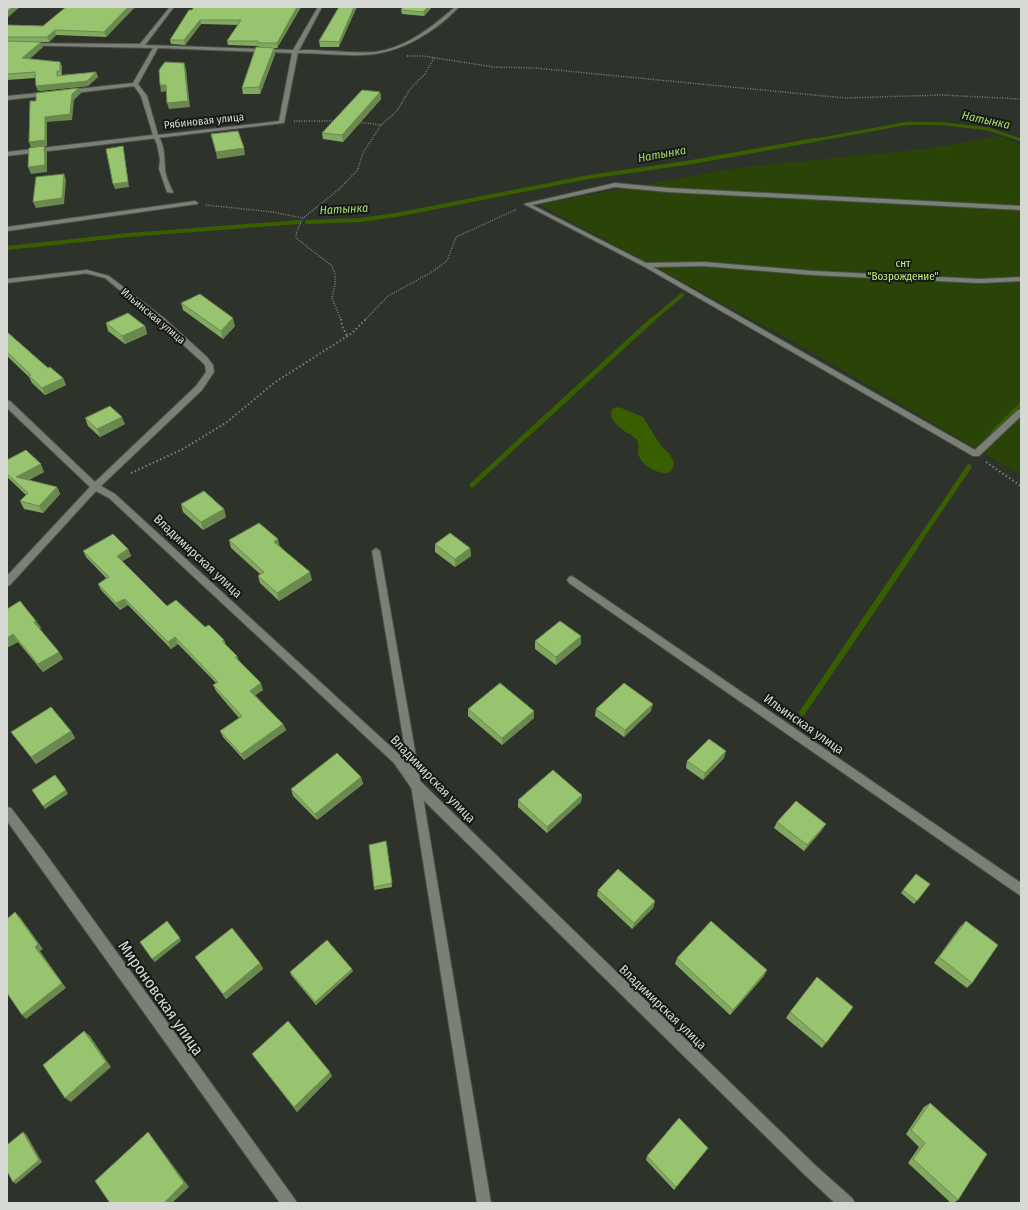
<svg xmlns="http://www.w3.org/2000/svg" width="1028" height="1210" viewBox="0 0 1028 1210" font-family="'Fira Sans Condensed',sans-serif">
<style>
.green{fill:#2a4408}
.water{fill:#385e00}
.lines{fill:none;stroke-linecap:round;stroke-linejoin:round}
.stream-far3{stroke:#385e00;stroke-width:3}
.stream-far2{stroke:#385e00;stroke-width:4}
.stream-far1{stroke:#385e00;stroke-width:5}
.stream{stroke:#385e00;stroke-width:6}
.lane-casing{stroke:#4c4f48;stroke-width:2}
.street-casing{stroke:#4c4f48;stroke-width:2}
.path-far1{stroke:#7e837c;stroke-width:1.5;stroke-dasharray:1 1.5;stroke-linecap:butt}
.path{stroke:#7e837c;stroke-width:2;stroke-dasharray:1.5 2.5;stroke-linecap:butt}
.lane{fill:#7b8077;fill-rule:evenodd}
.street{fill:#7b8077;fill-rule:evenodd}
.wall{fill:#83a960}
.shaded-wall{fill:#6a894e}
.building{fill:#98c470;stroke:#6a894e}
.labels{text-anchor:middle;dominant-baseline:central;stroke-width:4;stroke-linejoin:round;paint-order:stroke}
.far-street-label{font-size:11px;fill:#d6d9d4;stroke:#171915}
.far-park-label{font-size:11px;fill:#b9f183;stroke:#171915}
.far-water-label{font-size:12px;font-style:italic;fill:#a5dc6f;stroke:#171915}
.street-label{font-size:13px;fill:#d6d9d4;stroke:#171915}
.near-street-label{font-size:16px;fill:#d6d9d4;stroke:#171915}
</style>
<rect width="100%" height="100%" fill="#2d322a"/>
<polygon class="green" points="999,136 1021,145 1021,475 805,348 539,204 743,167 926,149"/>
<path class="water" d="M 619,407 L 643,417 L 661,446 L 669,453 L 674,462 C 673,468 672,473 666,473 C 655,473 639,464 638,452 C 638,447 640,442 635,438 C 633,436 630,434 627,433 C 621,429 616,424 611,418 L 612,409 Z"/>
<g class="lines">
<polyline class="stream-far3" points="810,141 909,123 946,124 988,129 1021,140"/>
<g class="stream-far2">
<polyline points="307,222 360,220 396,215 589,177 692,162 815,140"/>
<polyline points="7,248 129,235 299,222"/>
<polyline points="652,320 682,295"/>
</g>
<g class="stream-far1">
<polyline points="993,433 1021,405"/>
<polyline points="472,485 653,319"/>
<polyline points="914,548 969,467"/>
</g>
<polyline class="stream" points="802,713 915,547"/>
<defs>
<g id="lane">
<path d="M 455,7 L 459,7 C 434,33 399,54 363,55 C 340,56 318,53 295,53 L 293,52 C 301,48 322,51 332,51 C 347,52 361,53 375,52 C 406,48 432,27 455,7 Z"/>
<path d="M 156,134 L 158,135 C 165,147 164,155 165,168 C 165,176 170,185 173,192 L 172,193 L 167,192 L 159,169 L 160,160 L 157,144 L 153,136 Z"/>
<polygon points="615,183 668,188 1021,206 1021,210 668,192 615,187 532,205 646,263 704,262 812,271 980,279 1021,277 1021,281 980,283 812,275 704,266 653,267 975,450 1018,410 1021,410 1021,416 979,456 973,456 643,266 524,204"/>
<polygon points="195,201 198,203 197,204 7,231 7,227"/>
<polygon points="87,270 89,271 89,273 7,283 7,279"/>
<polygon points="376,548 380,551 421,785 491,1203 477,1203 411,785 372,551"/>
</g>
<g id="street">
<path d="M 170,7 L 174,7 L 145,45 L 293,50 L 318,7 L 322,7 L 298,52 L 284,123 L 7,156 L 7,152 L 153,135 L 141,96 L 134,86 L 67,94 L 64,92 L 67,90 L 133,83 L 153,48 L 7,45 L 7,43 L 140,44 ZM 158,48 L 292,53 L 279,121 L 158,135 L 147,96 L 138,84 Z"/>
<polygon points="49,92 51,93 51,95 7,100 7,96"/>
<polygon points="87,270 109,276 164,318 207,357 213,365 214,372 202,390 101,486 115,494 402,757 420,781 816,1166 852,1198 855,1203 835,1203 806,1176 412,789 394,763 109,498 96,491 10,585 7,586 7,576 90,487 7,408 7,400 10,401 95,482 196,386 206,372 205,365 201,361 158,322 105,278 85,273 85,271"/>
<polygon points="572,576 1021,883 1021,896 569,583 567,580 569,577"/>
<polygon points="7,807 11,808 43,850 294,1198 297,1203 280,1203 7,821"/>
</g>
</defs>
<use href="#lane" class="lane-casing"/>
<use href="#street" class="street-casing"/>
<g class="path-far1">
<polyline points="407,56 423,56 494,67 535,68 845,98 941,95 1021,99"/>
<polyline points="294,121 335,121"/>
<polyline points="358,122 381,125"/>
<polyline points="206,205 273,212 303,218"/>
<polyline points="341,320 332,298 335,284 335,274 332,266 296,238 297,231 303,218 337,191 357,171 363,153 381,125 397,111 410,89 425,74 434,58"/>
<polyline points="365,320 388,296 432,272 447,261 456,237 517,209"/>
</g>
<g class="path">
<polyline points="341,319 342,326 347,336"/>
<polyline points="986,462 1021,486"/>
<polyline points="131,473 183,449 227,422 274,383 352,333 366,319"/>
</g>
<use href="#lane" class="lane"/>
<use href="#street" class="street"/>
</g>
<g class="wall">
<polygon points="66,7 135,7 106,37 56,35 49,42 33,42 43,47 29,59 60,62 62,67 62,75 96,72 98,77 88,86 38,91 35,78 7,80 7,25 43,26"/>
<polygon points="301,7 277,48 274,48 275,54 260,94 243,94 242,88 259,47 258,46 228,45 227,41 238,25 201,24 185,45 171,44 170,40 189,10"/>
<polygon points="339,7 339,47 320,47 319,41"/>
<polygon points="432,7 424,16 402,14 401,10"/>
<polygon points="380,92 381,99 343,142 323,139 322,133"/>
<polygon points="181,303 235,326 223,339 183,310"/>
<polygon points="106,323 145,326 147,334 125,344 108,331"/>
<polygon points="7,332 48,368 63,378 66,385 45,395 32,383 29,377 7,356"/>
<polygon points="85,418 125,424 100,437 88,426"/>
<polygon points="7,460 44,472 29,480 57,487 60,494 43,513 24,509 20,501 26,495 7,477"/>
<polygon points="181,504 224,509 226,517 203,530 183,512"/>
<polygon points="229,540 280,546 312,580 279,601 260,583 258,576 260,574 231,548"/>
<polygon points="435,544 470,548 471,556 455,567 435,552"/>
<polygon points="128,549 131,556 122,561 167,606 205,627 224,640 226,645 237,656 238,659 263,690 255,695 283,724 286,730 244,760 223,737 220,731 239,718 216,691 213,685 216,683 178,644 171,649 128,605 120,610 101,590 98,584 106,578 86,557 83,551"/>
<polygon points="7,609 36,621 41,628 39,629 59,652 63,659 43,672 18,642 8,647 7,646"/>
<polygon points="581,636 581,644 556,665 535,649 535,641"/>
<polygon points="468,709 534,711 534,718 502,745 468,716"/>
<polygon points="596,709 651,711 624,737 595,716"/>
<polygon points="71,731 75,738 36,764 11,732"/>
<polygon points="724,758 703,780 686,768 687,761"/>
<polygon points="361,777 363,784 317,820 293,796 291,789"/>
<polygon points="582,795 581,802 547,833 518,807 518,800"/>
<polygon points="777,822 822,830 804,851 774,828"/>
<polygon points="387,845 392,887 374,890 374,887"/>
<polygon points="930,884 914,904 901,893 903,890"/>
<polygon points="598,890 655,901 653,908 632,929 597,896"/>
<polygon points="966,921 972,983 967,988 934,963 960,927"/>
<polygon points="195,957 260,963 263,969 226,999"/>
<polygon points="677,958 764,976 730,1015 675,964"/>
<polygon points="353,971 316,1005 291,975 290,972"/>
<polygon points="853,1007 822,1048 786,1018 790,1012"/>
<polygon points="252,1054 332,1076 297,1112"/>
<polygon points="930,1103 958,1200 953,1203 951,1203 908,1163 919,1147 906,1134 924,1107"/>
<polygon points="708,1148 674,1190 646,1160 647,1156"/>
</g>
<g class="shaded-wall">
<polygon points="13,7 20,7 7,18 7,12"/>
<polygon points="128,7 135,7 106,37 104,32"/>
<polygon points="297,7 301,7 277,48 277,43"/>
<polygon points="354,7 357,7 339,47 339,42"/>
<polygon points="428,7 432,7 424,16 423,12"/>
<polygon points="200,20 201,24 185,45 184,40"/>
<polygon points="55,30 56,35 49,42 47,37"/>
<polygon points="41,42 43,47 24,64 22,58"/>
<polygon points="274,48 275,54 260,94 259,87"/>
<polygon points="60,62 62,67 62,76 60,71"/>
<polygon points="184,63 186,69 190,107 169,109 167,103"/>
<polygon points="96,72 98,77 88,86 38,91 36,86"/>
<polygon points="160,85 166,85 168,91 161,92"/>
<polygon points="79,88 81,93 74,100 72,120 47,122 47,146 45,146 47,153 47,172 31,174 28,167 31,148 29,142 45,117"/>
<polygon points="380,92 381,99 343,142 342,135"/>
<polygon points="123,146 124,152 129,187 115,189 113,184"/>
<polygon points="244,148 245,155 217,159 216,152"/>
<polygon points="64,174 66,180 64,204 36,208 33,202"/>
<polygon points="233,318 235,326 223,339 221,331"/>
<polygon points="145,326 147,334 125,344 122,336"/>
<polygon points="63,378 66,385 45,395 42,388"/>
<polygon points="122,417 125,424 100,437 97,429"/>
<polygon points="41,464 44,472 20,484 16,477"/>
<polygon points="57,487 60,494 43,513 39,506"/>
<polygon points="224,509 226,517 203,530 201,522"/>
<polygon points="278,539 280,547 274,542"/>
<polygon points="470,548 471,556 455,567 455,559"/>
<polygon points="128,549 131,556 120,563 117,556"/>
<polygon points="310,572 312,580 279,601 277,593"/>
<polygon points="125,599 128,605 120,610 116,603"/>
<polygon points="36,621 41,628 38,630 34,622"/>
<polygon points="13,634 18,642 8,647 7,646 7,638"/>
<polygon points="581,636 581,644 556,665 556,657"/>
<polygon points="175,637 178,644 171,649 168,642"/>
<polygon points="59,652 63,659 43,672 38,664"/>
<polygon points="261,683 263,690 253,697 250,691"/>
<polygon points="653,704 651,711 624,737 625,730"/>
<polygon points="534,711 534,718 502,745 502,738"/>
<polygon points="283,724 286,730 244,760 241,754"/>
<polygon points="71,731 75,738 36,764 31,757"/>
<polygon points="726,751 724,758 703,780 705,773"/>
<polygon points="361,777 363,784 317,820 315,814"/>
<polygon points="66,790 68,794 45,809 43,806"/>
<polygon points="582,795 581,802 547,833 547,827"/>
<polygon points="826,824 822,830 804,851 807,845"/>
<polygon points="655,901 653,908 632,929 634,923"/>
<polygon points="15,912 20,917 43,949 40,951 66,988 26,1019 22,1015 35,947"/>
<polygon points="180,938 181,941 155,962 152,959"/>
<polygon points="260,963 263,969 226,999 223,994"/>
<polygon points="352,969 353,971 316,1005 315,1002"/>
<polygon points="767,970 764,976 730,1015 733,1010"/>
<polygon points="84,1031 90,1036 111,1067 71,1102 65,1098"/>
<polygon points="330,1072 332,1076 297,1112 294,1107"/>
<polygon points="23,1132 26,1134 42,1162 16,1184 13,1182"/>
<polygon points="148,1132 152,1137 189,1187 172,1203 164,1203"/>
<polygon points="708,1148 705,1152 674,1190 676,1187"/>
</g>
<g class="building">
<polygon points="7,7 13,7 7,12"/>
<polygon points="66,7 128,7 104,32 55,30 47,37 7,37 7,25 43,26"/>
<polygon points="194,7 297,7 277,43 258,43 258,41 227,41 241,20 200,20 184,40 170,40 189,10 192,10"/>
<polygon points="339,7 354,7 339,42 319,41"/>
<polygon points="403,7 428,7 423,12 401,10"/>
<polygon points="7,41 41,42 22,58 60,62 60,71 57,71 57,76 96,72 87,81 36,86 35,72 7,74"/>
<polygon points="256,47 274,48 259,87 242,88"/>
<polygon points="165,62 184,63 188,101 167,103 166,85 160,85 159,70"/>
<polygon points="79,88 72,94 70,114 45,117 45,140 29,142 30,101 36,101 36,93"/>
<polygon points="362,90 380,92 342,135 322,133"/>
<polygon points="238,131 244,148 216,152 211,134"/>
<polygon points="44,146 45,165 28,167 29,148"/>
<polygon points="123,146 128,182 113,184 106,149"/>
<polygon points="64,174 62,198 33,202 36,177"/>
<polygon points="200,294 233,318 221,331 181,303"/>
<polygon points="128,313 145,326 122,336 106,323"/>
<polygon points="7,332 48,368 50,367 63,378 42,388 29,376 31,375 7,352"/>
<polygon points="110,406 122,417 97,429 85,418"/>
<polygon points="26,450 41,464 16,477 57,487 39,506 20,501 28,493 7,474 7,460"/>
<polygon points="204,491 224,509 201,522 181,504"/>
<polygon points="259,523 278,539 274,542 310,572 277,593 258,576 264,572 229,540"/>
<polygon points="450,533 470,548 455,559 435,544"/>
<polygon points="113,534 128,549 117,556 167,606 176,600 205,627 209,625 224,640 222,641 237,656 235,657 261,683 250,691 283,724 241,754 220,731 242,716 213,685 218,682 175,637 168,642 125,599 116,603 98,584 109,577 83,551"/>
<polygon points="20,601 36,621 34,622 59,652 38,664 13,634 7,638 7,609"/>
<polygon points="560,621 581,636 556,657 535,641"/>
<polygon points="500,683 534,711 502,738 468,709"/>
<polygon points="624,683 653,704 625,730 596,709"/>
<polygon points="51,707 71,731 31,757 11,732"/>
<polygon points="709,739 726,751 705,773 687,761"/>
<polygon points="337,753 361,777 315,814 291,789"/>
<polygon points="553,770 582,795 547,827 518,800"/>
<polygon points="55,775 66,790 43,806 32,790"/>
<polygon points="796,801 826,824 807,845 777,822"/>
<polygon points="386,841 392,883 374,887 369,845"/>
<polygon points="618,869 655,901 634,923 598,890"/>
<polygon points="916,874 930,884 917,901 903,890"/>
<polygon points="15,912 38,944 35,947 62,983 22,1015 7,993 7,919"/>
<polygon points="167,921 180,938 152,959 140,942"/>
<polygon points="711,921 767,970 733,1010 677,958"/>
<polygon points="966,921 998,945 972,983 939,957"/>
<polygon points="232,928 260,963 223,994 195,957"/>
<polygon points="327,940 352,969 315,1002 290,972"/>
<polygon points="817,977 853,1007 826,1043 790,1012"/>
<polygon points="288,1021 330,1072 294,1107 252,1054"/>
<polygon points="84,1031 106,1062 65,1098 43,1065"/>
<polygon points="930,1103 987,1154 958,1200 913,1159 925,1143 911,1130"/>
<polygon points="679,1118 708,1148 676,1187 647,1156"/>
<polygon points="23,1132 39,1160 13,1182 7,1171 7,1145"/>
<polygon points="148,1132 184,1183 164,1203 110,1203 95,1181"/>
</g>
<g class="labels">
<g class="far-street-label">
<text transform="translate(204 121) rotate(-6)">Рябиновая улица</text>
<text transform="translate(153 316) rotate(40)">Ильинская улица</text>
</g>
<g class="far-park-label">
<text x="903" y="263">снт<tspan x="903" dy="13">"Возрождение"</tspan></text>
</g>
<g class="far-water-label">
<text transform="translate(986 120) rotate(12)">Натынка</text>
<text transform="translate(662 154) rotate(-10)">Натынка</text>
<text transform="translate(344 209) rotate(-3)">Натынка</text>
</g>
<g class="street-label">
<text transform="translate(198 556) rotate(43)">Владимирская улица</text>
<text transform="translate(804 724) rotate(35)">Ильинская улица</text>
<text transform="translate(433 779) rotate(46)">Владимирская улица</text>
<text transform="translate(663 1007) rotate(44)">Владимирская улица</text>
</g>
<g class="near-street-label">
<text transform="translate(161 998) rotate(55)">Мироновская улица</text>
</g>
</g>
<rect width="1028" height="1210" fill="none" stroke="#d6d9d4" stroke-width="16"/>
</svg>
